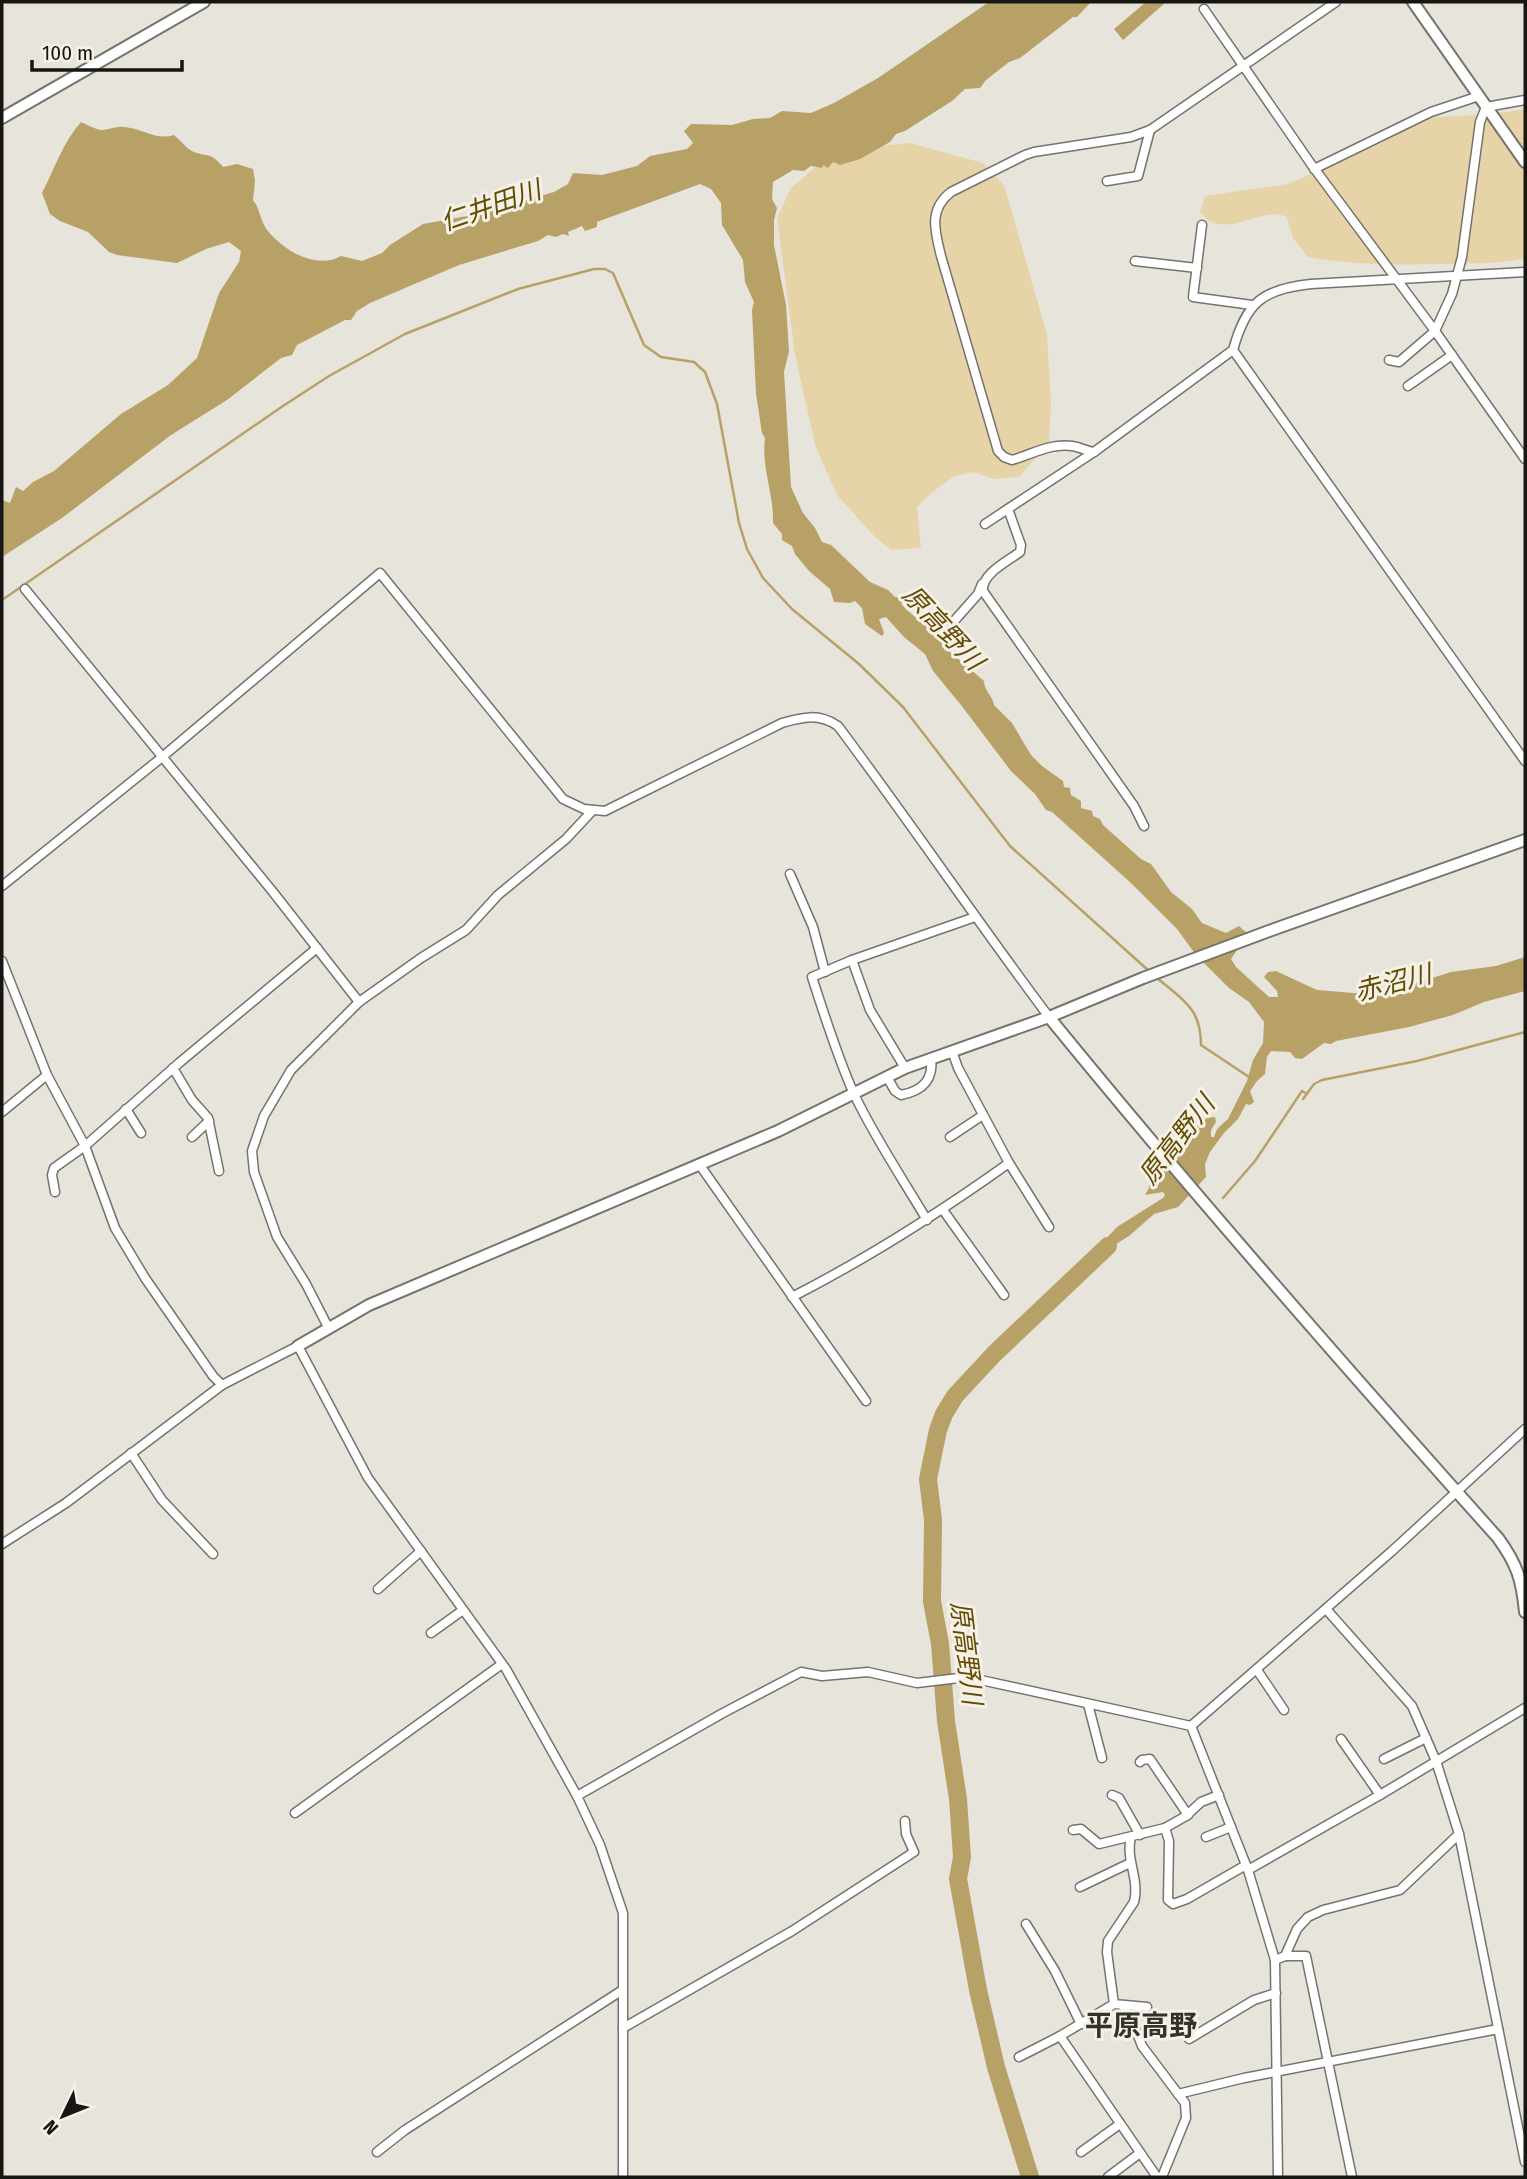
<svg xmlns="http://www.w3.org/2000/svg" width="1527" height="2179" viewBox="0 0 1527 2179" font-family="'Fira Sans Condensed','Noto Sans JP',sans-serif">
<style>
.green{fill:#e6d4a8}
.water{fill:#b8a167}
.lines{fill:none;stroke-linecap:round;stroke-linejoin:round}
.stream{stroke:#b8a167;stroke-width:2.5}
.river{stroke:#b8a167;stroke-width:18}
.street-casing{stroke:#76736c;stroke-width:11}
.secondary-casing{stroke:#76736c;stroke-width:14}
.street{stroke:#fff;stroke-width:8}
.secondary{stroke:#fff;stroke-width:10}
.labels{text-anchor:middle;dominant-baseline:central;stroke-width:6;stroke-linejoin:round;paint-order:stroke}
.water-label{font-size:26px;font-style:italic;fill:#644d01;stroke:#f5f1e9}
.quarter-label{font-size:28px;font-weight:bold;fill:#34322b;stroke:#f5f1e9}
</style>
<rect width="100%" height="100%" fill="#e7e4dc"/>
<g class="green">
<path d="M 1525,109 L 1525,259 C 1498,264 1471,263 1444,264 C 1398,265 1353,265 1308,257 L 1293,238 L 1287,217 C 1264,206 1239,231 1214,223 C 1209,222 1204,216 1200,212 L 1205,196 L 1288,184 L 1380,144 L 1424,118 L 1492,114 Z"/>
<polygon points="910,143 983,163 1004,185 1047,335 1051,403 1049,443 1019,477 995,479 973,472 953,477 930,494 917,507 921,548 891,550 875,537 837,495 815,445 795,355 777,218 791,188 817,166 851,149"/>
</g>
<g class="water">
<path d="M 989,2 L 1091,2 L 1077,17 L 1073,17 L 1020,58 L 1009,62 L 986,80 L 980,88 L 965,89 L 952,101 L 905,131 L 896,134 L 890,142 L 860,159 L 840,165 L 833,162 L 828,168 L 823,165 L 822,168 L 811,166 L 804,171 L 793,170 L 773,182 L 772,199 L 777,208 L 774,220 L 774,245 L 786,305 L 789,351 L 784,372 L 791,487 L 803,513 L 815,528 L 822,542 L 831,545 L 870,582 L 888,590 L 895,597 L 901,598 L 902,605 L 908,611 L 927,627 L 936,628 L 949,651 L 984,681 C 984,691 993,696 994,705 L 1012,723 L 1031,755 L 1042,766 L 1063,781 L 1064,787 L 1070,788 L 1071,795 L 1081,801 L 1081,808 L 1092,811 L 1093,816 L 1100,819 L 1103,825 L 1141,859 L 1151,864 L 1171,892 L 1192,909 L 1202,923 L 1226,933 L 1239,926 L 1248,934 L 1231,959 L 1236,967 L 1269,997 L 1278,997 L 1277,991 L 1264,977 L 1268,972 L 1276,971 L 1317,990 L 1378,995 L 1451,972 L 1496,966 L 1525,957 L 1525,991 L 1484,1002 L 1453,1015 L 1409,1027 L 1336,1041 L 1331,1044 L 1324,1043 L 1302,1059 L 1295,1058 L 1290,1052 L 1271,1051 L 1267,1057 L 1265,1074 L 1257,1081 L 1250,1091 L 1254,1102 L 1250,1105 L 1246,1104 L 1238,1119 L 1224,1133 L 1210,1152 L 1205,1164 L 1206,1177 L 1178,1207 L 1154,1214 L 1129,1236 L 1108,1249 L 1086,1272 L 1104,1241 L 1117,1227 L 1163,1198 L 1165,1195 L 1163,1192 L 1145,1195 L 1149,1188 L 1149,1181 L 1200,1123 L 1207,1118 L 1215,1117 L 1216,1122 L 1211,1130 L 1211,1137 L 1214,1137 L 1217,1129 L 1228,1119 L 1247,1081 L 1253,1060 L 1263,1043 L 1264,1022 L 1249,1002 L 1229,988 L 1196,955 L 1177,929 L 1131,883 L 1052,812 L 1046,810 L 1035,794 L 1011,771 L 961,705 L 933,671 L 925,654 L 904,637 L 886,617 L 879,619 L 884,633 L 882,636 L 865,624 L 862,608 L 855,601 L 850,603 L 834,602 L 830,589 L 809,571 L 795,554 L 792,546 L 782,540 L 782,534 L 773,523 C 774,494 761,467 765,438 L 762,433 L 756,394 L 752,310 L 754,302 L 745,282 L 743,260 L 722,225 L 721,203 L 711,189 L 700,184 L 597,222 L 597,227 L 585,231 L 582,226 L 568,232 L 569,236 L 563,234 L 556,237 L 548,235 L 538,241 L 459,265 L 370,303 L 357,311 L 351,320 L 345,320 L 297,345 L 292,355 L 281,358 L 227,400 L 171,435 L 62,518 L 2,557 L 2,500 L 10,503 L 16,487 L 23,491 L 33,482 L 54,471 L 121,414 L 168,385 L 197,358 L 219,293 L 239,262 L 241,251 L 229,242 L 206,249 L 177,263 L 117,255 L 109,252 L 88,232 L 60,221 L 50,214 L 42,193 C 55,168 62,144 81,122 C 86,124 96,130 102,130 C 109,130 116,126 124,127 C 142,128 156,141 174,135 C 180,140 186,148 192,151 C 206,158 209,150 223,167 L 237,164 L 253,169 L 255,181 L 253,200 C 260,209 260,220 267,230 C 284,251 316,270 341,256 L 362,261 L 382,253 L 390,245 L 423,224 L 484,213 L 554,192 L 568,184 L 573,173 L 602,175 L 637,166 L 650,156 L 687,149 L 693,143 L 684,131 L 691,124 L 732,125 L 753,119 L 770,118 L 782,111 L 811,113 L 834,103 L 878,78 Z"/>
<polygon points="1146,2 1166,2 1123,40 1114,29"/>
</g>
<g class="lines">
<g class="stream">
<polyline points="2,600 280,408 329,376 405,334 518,289 594,269 605,269 613,273 644,345 661,357 694,362 705,372 717,404 739,523 747,549 763,578 792,609 859,664 903,707 1010,846 1149,971"/>
<path d="M 1157,978 C 1183,1000 1201,1008 1201,1045 L 1249,1077"/>
<polyline points="1303,1099 1314,1084 1322,1080 1417,1061 1525,1032"/>
<polyline points="1223,1198 1255,1161 1302,1091 1307,1094"/>
</g>
<polyline class="river" points="1030,2177 996,2067 978,1990 958,1879 962,1857 958,1799 946,1721 940,1644 932,1601 933,1520 928,1479 938,1430 944,1414 955,1396 994,1354 1108,1246"/>
<defs>
<g id="street">
<polyline points="1204,9 1311,164 1435,331 1399,362 1389,360"/>
<polyline points="1525,100 1486,107 1480,122 1462,257 1452,294 1435,331 1525,459"/>
<polyline points="1314,169 1431,112 1479,96"/>
<polyline points="1107,181 1138,176 1150,130 1336,2"/>
<polyline points="1202,225 1193,297 1252,305"/>
<polyline points="1135,261 1197,268"/>
<path d="M 1233,350 C 1246,303 1262,289 1311,284 L 1525,272"/>
<polyline points="1408,386 1452,355"/>
<path d="M 1094,452 C 1086,451 1080,447 1072,446 C 1050,443 1033,454 1012,460 L 1004,457 L 998,451 L 941,256 C 935,231 928,210 951,192 L 1025,155 L 1034,152 L 1131,137 L 1150,130"/>
<path d="M 1008,509 L 1021,545 L 1020,552 C 1008,561 981,574 983,591 L 1134,806 L 1144,826"/>
<polyline points="985,524 1094,452 1233,350 1525,761"/>
<polyline points="25,589 273,892 359,1002"/>
<polyline points="955,620 978,594 982,584"/>
<polyline points="790,874 813,927 825,972"/>
<path d="M 2,886 L 161,758 L 380,573 L 563,799 L 584,809 L 605,811 L 782,723 C 803,717 819,713 838,726 C 910,822 977,921 1049,1017"/>
<polyline points="852,960 870,1010 905,1068"/>
<polyline points="2,961 47,1075 85,1146 115,1228 145,1278 213,1376 222,1385 298,1346 368,1478 506,1669 577,1796 600,1845 623,1913 623,2177"/>
<polyline points="952,1051 958,1068 1009,1163 1049,1227"/>
<polyline points="173,1068 192,1100 208,1118 219,1171"/>
<path d="M 887,1077 L 895,1091 L 901,1095 C 921,1091 934,1081 931,1058"/>
<polyline points="126,1109 141,1133"/>
<polyline points="2,1112 47,1075"/>
<polyline points="192,1137 209,1121"/>
<polyline points="950,1137 983,1115"/>
<polyline points="699,1164 866,1401"/>
<polyline points="55,1192 52,1175 54,1168 85,1146 179,1063 317,948"/>
<polyline points="943,1210 1004,1295"/>
<path d="M 927,1220 C 902,1178 875,1138 854,1094 C 837,1056 825,1017 812,977 L 852,960 L 975,917"/>
<path d="M 792,1297 C 868,1258 939,1213 1009,1163"/>
<polyline points="328,1327 306,1284 277,1237 254,1172 252,1151 264,1116 291,1070 359,1002 421,958 466,930 498,895 566,839 593,810"/>
<polyline points="131,1453 162,1500 213,1554"/>
<polyline points="2,1544 66,1503 222,1385"/>
<polyline points="378,1589 421,1551"/>
<polyline points="1326,1609 1412,1706 1436,1761 1459,1834 1525,2162"/>
<polyline points="431,1633 463,1610"/>
<polyline points="1257,1670 1284,1710"/>
<polyline points="1088,1704 1102,1758"/>
<polyline points="1191,1726 1392,1551 1525,1429"/>
<polyline points="1341,1739 1380,1795"/>
<polyline points="1384,1759 1426,1738"/>
<polyline points="1140,1762 1142,1760 1150,1759 1188,1815"/>
<polyline points="1112,1795 1119,1798 1140,1835"/>
<polyline points="577,1796 723,1713 801,1672 822,1676 868,1672 917,1683 967,1677 1191,1726 1248,1870 1275,1960 1278,2177"/>
<polyline points="295,1813 502,1664"/>
<polyline points="1165,1828 1169,1841 1168,1900 1173,1904 1187,1899 1246,1865"/>
<polyline points="1073,1830 1081,1829 1099,1844 1165,1828 1186,1816 1201,1802 1219,1795"/>
<path d="M 1131,1837 C 1125,1859 1140,1879 1134,1902 L 1108,1941 L 1107,1952 L 1114,2004 L 1147,2007"/>
<polyline points="1206,1837 1231,1827"/>
<polyline points="1248,1870 1380,1795 1525,1708"/>
<polyline points="1080,1887 1130,1863"/>
<polyline points="1026,1924 1055,1971 1081,2024"/>
<polyline points="1285,1956 1297,1929 1308,1917 1323,1910 1400,1890 1459,1834"/>
<polyline points="1275,1960 1285,1956 1306,1956 1352,2177"/>
<polyline points="1123,2006 1134,2025 1142,2046 1185,2103 1186,2118 1162,2177"/>
<polyline points="623,2028 792,1931 914,1852 906,1834 905,1821"/>
<polyline points="1060,2036 1157,2177"/>
<polyline points="1189,2039 1254,2000 1276,1993"/>
<polyline points="1019,2057 1060,2036 1114,2004"/>
<polyline points="1178,2094 1244,2078 1498,2029"/>
<polyline points="377,2152 405,2130 621,1991"/>
<polyline points="1081,2152 1120,2124"/>
<polyline points="1108,2177 1140,2153"/>
</g>
<g id="secondary">
<polyline points="1413,2 1525,162"/>
<polyline points="2,118 204,2"/>
<path d="M 1049,1017 C 1194,1195 1345,1367 1498,1538 C 1517,1564 1522,1580 1525,1612"/>
<polyline points="298,1346 369,1305 778,1131 905,1068 1049,1017 1143,978 1269,931 1525,840"/>
</g>
</defs>
<use href="#street" class="street-casing"/>
<use href="#secondary" class="secondary-casing"/>
<use href="#street" class="street"/>
<use href="#secondary" class="secondary"/>
</g>
<g class="labels">
<g class="water-label">
<text transform="translate(491 206) rotate(-19)">仁井田川</text>
<text transform="translate(943 628) rotate(47)">原高野川</text>
<text transform="translate(1393 983) rotate(-14)">赤沼川</text>
<text transform="translate(1177 1140) rotate(-52)">原高野川</text>
<text transform="translate(966 1653) rotate(83)">原高野川</text>
</g>
<g class="quarter-label">
<text x="1141" y="2025">平原高野</text>
</g>
</g>
<rect width="1527" height="2179" fill="none" stroke="#171613" stroke-width="7"/>
<g transform="translate(63 2116) rotate(227)" stroke="#f5f1e9" stroke-width="5" paint-order="stroke">
<path d="M0-5L12 26L0 18L-12 26Z" fill="#171613"/>
<text y="-10" font-size="19" font-weight="bold" text-anchor="middle" fill="#171613">N</text>
</g>
<path d="M32 60v10h150v-10" fill="none" stroke="#171613" stroke-width="3.5"/>
<text x="42" y="60" font-size="21" fill="#171613" stroke="#f5f1e9" stroke-width="5" paint-order="stroke">100 m</text>
</svg>
